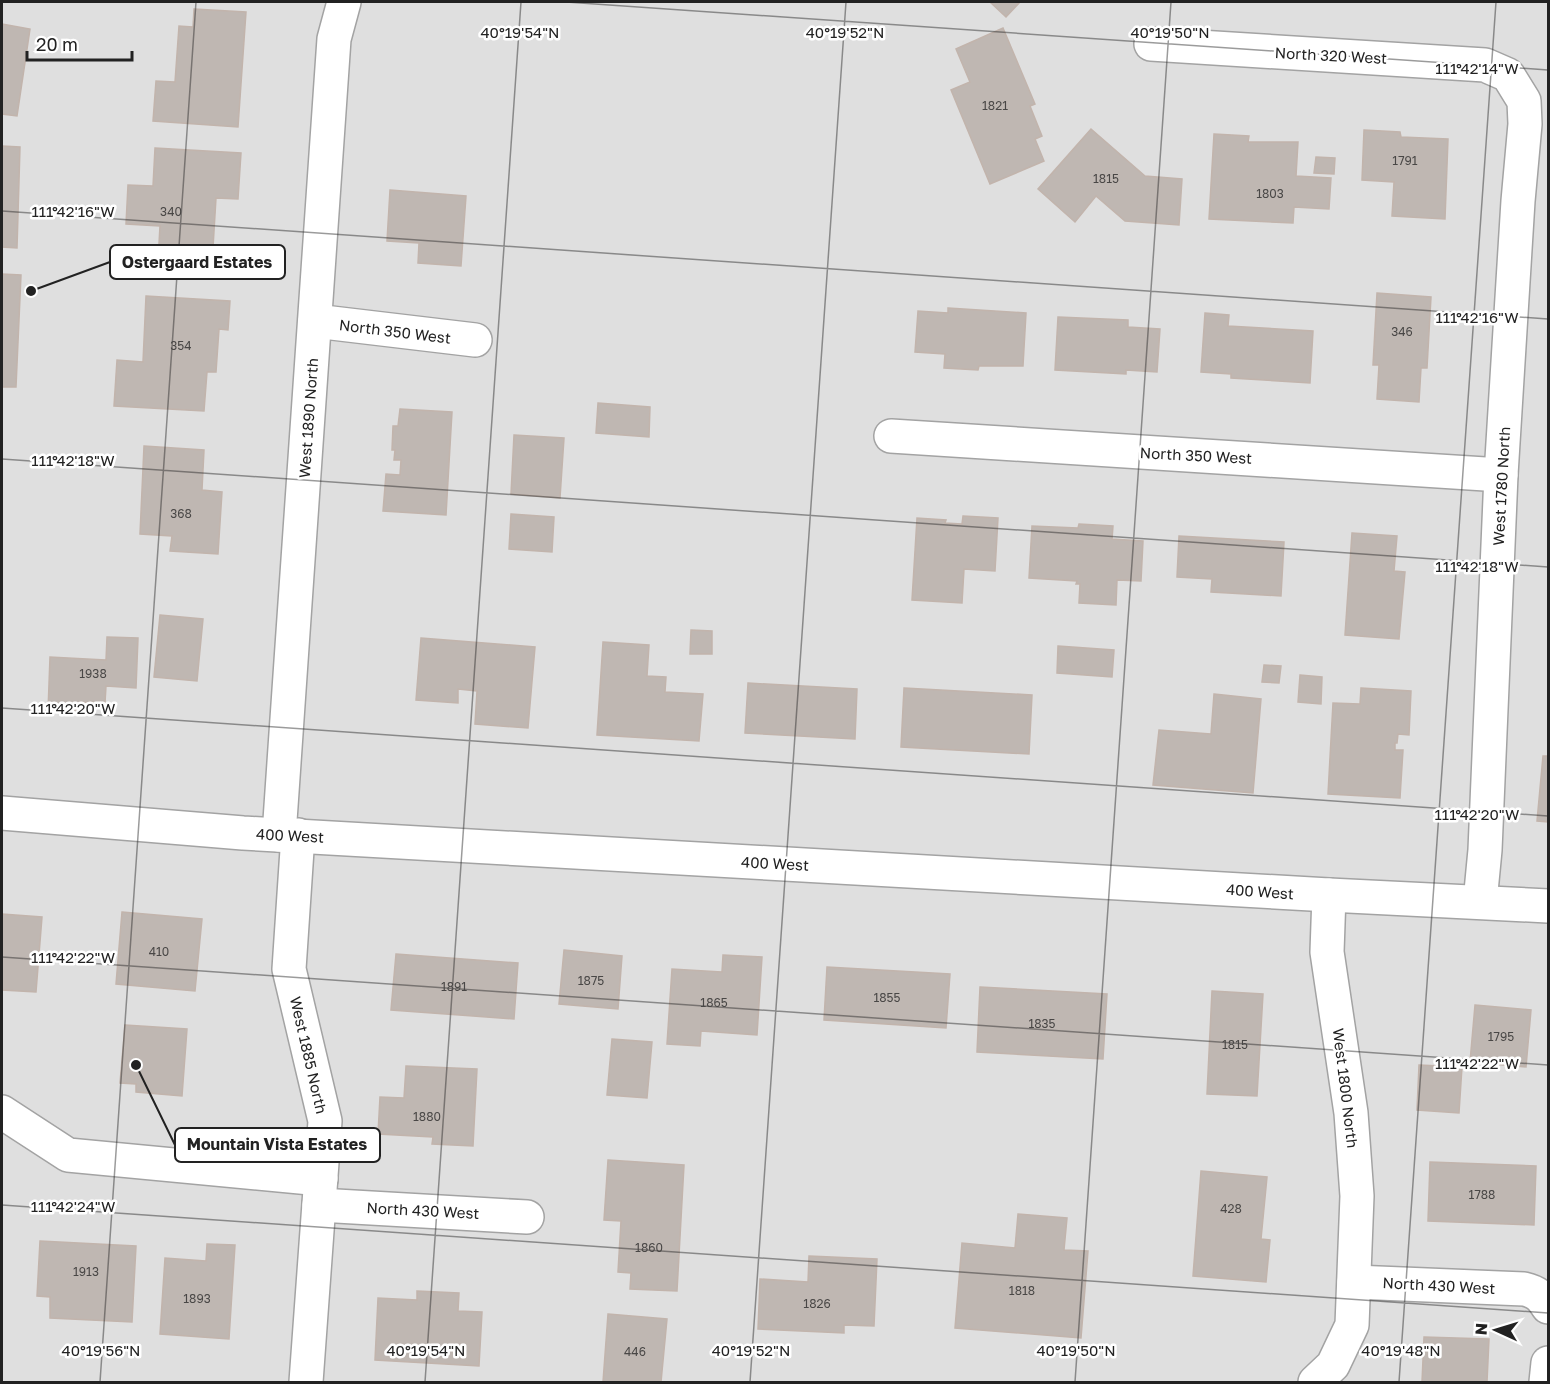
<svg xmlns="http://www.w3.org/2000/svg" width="1550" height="1384" viewBox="0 0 1550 1384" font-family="'Golos Text',sans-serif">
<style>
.residential{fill:#dfdfdf}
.building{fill:#bfb7b2;stroke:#c2b4ac;stroke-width:1.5}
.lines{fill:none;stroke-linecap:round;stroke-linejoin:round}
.minor-casing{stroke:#a3a3a3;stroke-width:36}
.tertiary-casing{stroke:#a3a3a3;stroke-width:36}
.minor{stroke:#fff;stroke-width:33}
.tertiary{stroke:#fff;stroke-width:33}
.ticks{fill:none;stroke:#222;stroke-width:1.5;stroke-opacity:0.45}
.labels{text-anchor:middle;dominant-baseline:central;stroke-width:5;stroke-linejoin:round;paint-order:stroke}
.number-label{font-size:12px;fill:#494746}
.street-label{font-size:15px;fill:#222;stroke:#fff}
.ticks-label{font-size:15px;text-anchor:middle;fill:#222;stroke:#fff;stroke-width:5;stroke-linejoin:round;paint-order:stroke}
.leader{fill:none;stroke:#222;stroke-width:2}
.callout-dot{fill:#222;stroke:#fff;stroke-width:2}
.callout{fill:#fff;stroke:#222;stroke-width:2}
.callout-label{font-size:16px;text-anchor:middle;font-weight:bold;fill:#222}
</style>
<rect width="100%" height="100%" fill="#f1eee9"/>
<rect class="residential" x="2" y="2" width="1546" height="1380"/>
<g class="building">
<polygon points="990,2 1020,2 1006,17"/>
<polygon points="194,9 246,12 238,127 153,121 156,81 175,82 179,26 193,27"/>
<polygon points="2,24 30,29 17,116 2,114"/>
<polygon points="1003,28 1035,104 1030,106 1042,136 1035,139 1044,161 990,184 951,90 970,82 956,49"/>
<polygon points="1091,129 1145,176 1182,179 1179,225 1125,221 1096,196 1075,222 1038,189"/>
<polygon points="1364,130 1400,132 1401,137 1448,139 1445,219 1392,216 1394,182 1362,180"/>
<polygon points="1214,134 1249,136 1248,142 1298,142 1296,176 1331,178 1329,209 1294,207 1293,223 1209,219"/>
<polygon points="2,146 20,147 17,248 2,247"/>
<polygon points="155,148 241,153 238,199 216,198 212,264 158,261 160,226 126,224 128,185 153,186"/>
<polygon points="1316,157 1335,158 1334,174 1314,173"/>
<polygon points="390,190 466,196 461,266 418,263 419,243 387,241"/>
<polygon points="2,274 21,275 16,387 2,387"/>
<polygon points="1377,293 1431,297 1427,368 1421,368 1419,402 1377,399 1379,365 1373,365"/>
<polygon points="146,296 230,301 228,330 219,329 216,372 207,372 204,411 114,406 117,360 143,362"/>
<polygon points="948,308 1026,313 1023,366 979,366 978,370 944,368 945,354 915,352 918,311 948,313"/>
<polygon points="1205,313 1229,315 1228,326 1313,331 1310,383 1231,378 1231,374 1201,372"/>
<polygon points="1058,317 1128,320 1128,327 1160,329 1157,372 1126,370 1126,374 1055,370"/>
<polygon points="598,403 650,407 649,437 596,433"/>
<polygon points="400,409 452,412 446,515 383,511 386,474 400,475 401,460 394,460 395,450 392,450 393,426 398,426"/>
<polygon points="514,435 564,438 560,498 511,494"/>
<polygon points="144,446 204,450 202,490 222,492 218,554 170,551 172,536 140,534"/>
<polygon points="511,514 554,517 552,552 509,549"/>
<polygon points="963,516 998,518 995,571 964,569 962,603 912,600 917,518 946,520 945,523 962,524"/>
<polygon points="1079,524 1113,526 1112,539 1143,541 1141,581 1117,580 1116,605 1079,603 1080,584 1076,584 1077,581 1029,578 1032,526 1078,528"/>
<polygon points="1352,533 1397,536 1394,571 1405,572 1399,639 1345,635"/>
<polygon points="1179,536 1284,542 1281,596 1211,592 1212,579 1177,577"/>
<polygon points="160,615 203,619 197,681 154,677"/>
<polygon points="691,630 712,631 712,654 690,654"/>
<polygon points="107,637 138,638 136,688 106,686 105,703 80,702 80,713 48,711 50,657 106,660"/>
<polygon points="421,638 535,647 528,728 475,724 477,691 458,689 458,703 416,700"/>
<polygon points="603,642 649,645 647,676 666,677 665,692 703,694 699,741 597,735"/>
<polygon points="1058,646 1114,650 1112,677 1057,673"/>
<polygon points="1264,665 1281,666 1279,683 1262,682"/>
<polygon points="1300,675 1322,677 1321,704 1298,702"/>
<polygon points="748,683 857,689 855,739 745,733"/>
<polygon points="904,688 1032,695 1029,754 901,747"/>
<polygon points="1361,688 1411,691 1409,735 1398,734 1397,743 1395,743 1395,750 1403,750 1400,798 1328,794 1333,703 1360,704"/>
<polygon points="1214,694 1261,699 1253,793 1153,785 1159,730 1211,734"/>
<polygon points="1543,756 1548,756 1548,822 1537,821"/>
<polygon points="122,912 202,919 195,991 116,984"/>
<polygon points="2,914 42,917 36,992 2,990"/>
<polygon points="564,950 622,956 618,1009 559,1004"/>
<polygon points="396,954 518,963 514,1019 391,1010"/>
<polygon points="723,955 762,957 757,1035 701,1031 700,1046 667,1044 672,969 722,972"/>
<polygon points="827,967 950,974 946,1028 824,1020"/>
<polygon points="980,987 1107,994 1103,1059 977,1052"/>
<polygon points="1212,991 1263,994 1257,1096 1207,1094"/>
<polygon points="1475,1005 1531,1010 1526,1067 1470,1062"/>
<polygon points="125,1025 187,1029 182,1096 136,1092 136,1084 120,1083"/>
<polygon points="612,1039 652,1042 647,1098 607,1095"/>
<polygon points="1419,1065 1462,1067 1459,1113 1417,1110"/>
<polygon points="406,1066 477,1069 473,1146 432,1144 433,1137 378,1134 380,1097 404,1098"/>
<polygon points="608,1160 684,1165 677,1291 630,1289 631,1273 618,1272 621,1221 604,1220"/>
<polygon points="1430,1162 1536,1166 1534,1225 1428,1221"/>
<polygon points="1201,1171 1267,1177 1261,1239 1270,1240 1266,1282 1193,1276"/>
<polygon points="1018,1214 1067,1218 1064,1250 1088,1251 1081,1338 955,1328 962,1243 1015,1248"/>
<polygon points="40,1241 136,1246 132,1322 50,1318 50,1297 37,1296"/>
<polygon points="207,1244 235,1245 229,1339 160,1334 165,1258 206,1261"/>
<polygon points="809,1256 877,1259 874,1326 844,1325 844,1333 758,1329 760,1279 808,1282"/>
<polygon points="417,1291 459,1293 458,1311 482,1312 479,1366 375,1360 378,1298 417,1300"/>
<polygon points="608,1314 667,1319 661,1382 603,1382"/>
<polygon points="1424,1337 1489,1339 1487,1382 1422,1382"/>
</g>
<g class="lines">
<defs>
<g id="minor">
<polyline points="1151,44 1485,65 1508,75 1524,101 1525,124 1518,201 1501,475 1485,850 1480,902"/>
<polyline points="315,321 475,340"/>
<polyline points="891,436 1501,475"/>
<polyline points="279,835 334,39 344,2"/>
<polyline points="298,835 289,969 325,1121 306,1382"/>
<polyline points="2,1112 68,1155 321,1179"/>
<polyline points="319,1205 527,1217"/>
<path d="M 1354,1282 L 1524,1289 C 1537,1292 1541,1296 1548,1307"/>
<polyline points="1315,1382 1333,1365 1352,1325 1357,1196 1351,1113 1327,952 1329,895"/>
<polyline points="1546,1382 1548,1363"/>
</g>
<polyline id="tertiary" points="2,813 243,833 1329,895 1548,906"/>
</defs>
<use href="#minor" class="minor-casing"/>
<use href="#tertiary" class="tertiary-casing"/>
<use href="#minor" class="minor"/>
<use href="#tertiary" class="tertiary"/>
</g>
<path class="ticks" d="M 566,2 L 1548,70M 2,211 L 1548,319M 2,459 L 1548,567M 2,708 L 1548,816M 2,957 L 1548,1065M 2,1205 L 1548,1313M 100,1382 L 196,2M 425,1382 L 521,2M 750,1382 L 846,2M 1075,1382 L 1171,2M 1399,1382 L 1496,2"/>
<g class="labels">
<g class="number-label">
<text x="995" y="105">1821</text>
<text x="1405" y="160">1791</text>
<text x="1106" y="178">1815</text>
<text x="1270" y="193">1803</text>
<text x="171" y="211">340</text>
<text x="1402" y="331">346</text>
<text x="181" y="345">354</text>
<text x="181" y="513">368</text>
<text x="93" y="673">1938</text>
<text x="159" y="951">410</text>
<text x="591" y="980">1875</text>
<text x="454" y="986">1891</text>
<text x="887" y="997">1855</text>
<text x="714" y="1002">1865</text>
<text x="1042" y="1023">1835</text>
<text x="1501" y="1036">1795</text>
<text x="1235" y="1044">1815</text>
<text x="427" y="1116">1880</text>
<text x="1482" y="1194">1788</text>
<text x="1231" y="1208">428</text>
<text x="649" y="1247">1860</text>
<text x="86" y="1271">1913</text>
<text x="1022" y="1290">1818</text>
<text x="197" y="1298">1893</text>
<text x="817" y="1303">1826</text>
<text x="635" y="1351">446</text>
</g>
<g class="street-label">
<text transform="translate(1331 55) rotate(3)">North 320 West</text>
<text transform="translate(395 331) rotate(7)">North 350 West</text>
<text transform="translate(308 418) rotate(-86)">West 1890 North</text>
<text transform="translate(1196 455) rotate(3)">North 350 West</text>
<text transform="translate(1501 486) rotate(-87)">West 1780 North</text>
<text transform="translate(290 835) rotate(3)">400 West</text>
<text transform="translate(775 863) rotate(3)">400 West</text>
<text transform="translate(1260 891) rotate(4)">400 West</text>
<text transform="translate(309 1055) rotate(77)">West 1885 North</text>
<text transform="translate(1346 1088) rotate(83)">West 1800 North</text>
<text transform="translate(423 1210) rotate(3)">North 430 West</text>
<text transform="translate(1439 1285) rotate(3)">North 430 West</text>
</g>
</g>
<g class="ticks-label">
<text x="520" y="38">40°19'54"N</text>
<text x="845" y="38">40°19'52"N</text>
<text x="1170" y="38">40°19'50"N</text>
<text x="1477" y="74">111°42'14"W</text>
<text x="73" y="217">111°42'16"W</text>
<text x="1477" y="323">111°42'16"W</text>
<text x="73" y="466">111°42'18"W</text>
<text x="1477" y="572">111°42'18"W</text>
<text x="73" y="714">111°42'20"W</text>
<text x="1477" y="820">111°42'20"W</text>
<text x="73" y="963">111°42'22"W</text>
<text x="1477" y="1069">111°42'22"W</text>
<text x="73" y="1212">111°42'24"W</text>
<text x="101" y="1356">40°19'56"N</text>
<text x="426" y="1356">40°19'54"N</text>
<text x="751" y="1356">40°19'52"N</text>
<text x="1076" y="1356">40°19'50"N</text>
<text x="1401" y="1356">40°19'48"N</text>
</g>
<path class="leader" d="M31 291L110 262M136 1065L175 1145"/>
<g class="callout-dot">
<circle cx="31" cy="291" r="6"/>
<circle cx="136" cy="1065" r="6"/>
</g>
<g class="callout">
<rect x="110" y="245" width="175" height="34" rx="6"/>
<rect x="175" y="1128" width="205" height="34" rx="6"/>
</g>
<g class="callout-label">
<text x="197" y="268">Ostergaard Estates</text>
<text x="277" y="1150">Mountain Vista Estates</text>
</g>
<rect width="1550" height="1384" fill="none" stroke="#222222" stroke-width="6"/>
<g transform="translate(1496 1330) rotate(274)" stroke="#ffffff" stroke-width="4.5" paint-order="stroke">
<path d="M0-4.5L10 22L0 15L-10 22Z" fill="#222222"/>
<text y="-9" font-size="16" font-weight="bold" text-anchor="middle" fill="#222222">N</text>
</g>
<path d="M27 51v9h105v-9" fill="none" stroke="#222222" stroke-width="3"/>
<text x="36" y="51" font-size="18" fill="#222222" stroke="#ffffff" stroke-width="4.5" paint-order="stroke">20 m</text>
</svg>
